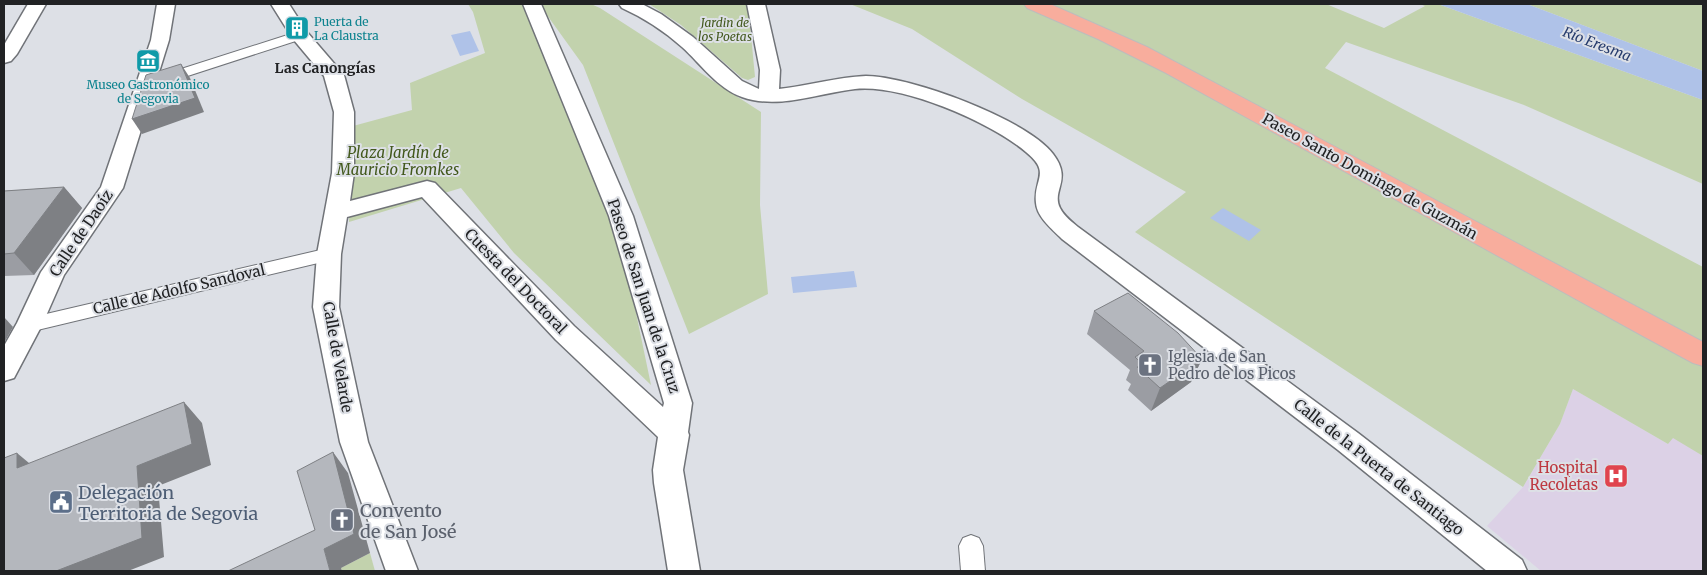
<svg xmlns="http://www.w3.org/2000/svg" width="1707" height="575" viewBox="0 0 1707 575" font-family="Merriweather,serif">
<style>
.medical{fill:#dcd1e6}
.green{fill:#c2d2ad}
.water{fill:#afc2e8}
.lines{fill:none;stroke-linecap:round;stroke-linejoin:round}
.pedestrian-casing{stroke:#707378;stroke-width:2}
.minor-casing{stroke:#707378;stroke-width:3}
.primary-casing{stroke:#bcbdbd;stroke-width:2}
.pedestrian{fill:#fff;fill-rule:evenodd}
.minor{fill:#fff;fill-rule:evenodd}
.primary{fill:#f8ad9d;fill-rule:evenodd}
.wall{fill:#9b9da3}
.shaded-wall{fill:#7e8084}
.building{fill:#b4b7bd;stroke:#7e8084}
.labels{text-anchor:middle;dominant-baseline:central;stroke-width:4;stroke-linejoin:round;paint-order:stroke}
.far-culture-label{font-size:12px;fill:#0d838f;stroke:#dde0e6;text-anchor:start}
.far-park-label{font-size:12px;font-style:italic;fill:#43591d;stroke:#dde0e6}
.far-water-label{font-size:14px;font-style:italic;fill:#273c6d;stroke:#dde0e6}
.far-neighbourhood-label{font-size:14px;font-weight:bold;fill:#212224;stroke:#dde0e6}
.park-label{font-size:15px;font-style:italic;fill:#43591d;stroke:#dde0e6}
.street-label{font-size:15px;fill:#212224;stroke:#dde0e6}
.worship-label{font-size:15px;fill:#5b616d;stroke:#dde0e6;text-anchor:start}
.health-label{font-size:15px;fill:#be3a42;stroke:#dde0e6;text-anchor:end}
.near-service-label{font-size:18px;fill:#4e5e75;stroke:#dde0e6;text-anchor:start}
.near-worship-label{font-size:18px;fill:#5b616d;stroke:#dde0e6;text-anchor:start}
</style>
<rect width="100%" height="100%" fill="#dde0e6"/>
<polygon class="medical" points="1573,389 1668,444 1673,437 1703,456 1701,463 1703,464 1703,571 1541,571 1487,526 1523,487 1560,424"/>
<g class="green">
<polygon points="468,4 525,4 537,22 551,74 620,236 651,385 514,253 461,188 349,222 353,126 412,110 410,83 485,53 473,12"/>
<polygon points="539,4 591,4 600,8 761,112 760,205 768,294 689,334 583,65"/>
<polygon points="649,4 748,4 755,77 748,80 742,78 681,25"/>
<polygon points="850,4 1326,4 1384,28 1425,6 1420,4 1438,4 1703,100 1703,184 1524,105 1346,42 1325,68 1703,267 1703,456 1673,438 1668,444 1573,389 1560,424 1523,487 1135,232 1186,192 1022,99 912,29"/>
<polygon points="1527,4 1700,4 1703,5 1703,71"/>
<polygon points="370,553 375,571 342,571 341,568"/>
</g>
<g class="water">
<polygon points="1438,4 1527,4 1703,71 1703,100"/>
<polygon points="470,31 479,51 460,56 451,35"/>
<polygon points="1223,208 1261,230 1249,241 1210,218"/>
<polygon points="854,271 857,287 793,293 791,277"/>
</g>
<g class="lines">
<defs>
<g id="pedestrian">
<polygon points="300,31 307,35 305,38 166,83 156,83 154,80 156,77"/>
<polygon points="329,248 335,249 338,254 335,259 29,332 22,330 19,325 22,320 29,318"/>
<polygon points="971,535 979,538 983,546 985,571 961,571 959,546 963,538"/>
</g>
<g id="minor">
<polygon points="28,4 46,4 17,54 11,61 4,63 4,45"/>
<polygon points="157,4 175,4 169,40 123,188 64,275 42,325 14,378 4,381 4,346 17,323 41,272 101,187 151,40"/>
<polygon points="271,4 289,4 307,32 344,75 354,112 354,173 350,201 427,181 435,183 574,326 663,407 664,403 609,216 523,4 541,4 633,216 692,403 688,432 689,435 683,470 700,571 668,571 654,483 653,470 658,437 556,340 422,197 347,217 341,254 339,307 368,442 418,571 386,571 340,442 313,307 317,254 332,173 334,112 324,76 293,39"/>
<path d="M 619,4 L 642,4 L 661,14 L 693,37 L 742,81 L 759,89 L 760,70 L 747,4 L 765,4 L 780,70 L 779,89 C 808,86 837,77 866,76 C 909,76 1027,119 1053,154 C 1073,180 1051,190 1060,208 C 1064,216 1072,222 1078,227 L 1358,433 L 1522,560 L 1527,571 L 1487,571 L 1338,450 L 1062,239 C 1052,229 1037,217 1036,203 C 1033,179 1052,173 1026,152 C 989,121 902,84 855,89 C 819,93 778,110 742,97 C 718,89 700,63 682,47 C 664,31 644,18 622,8 Z"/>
</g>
<polygon id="primary" points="1024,4 1050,4 1147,47 1703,342 1703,366 1693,363 1643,336 1166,73 1098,39 1027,8"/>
</defs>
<use href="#pedestrian" class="pedestrian-casing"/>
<use href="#minor" class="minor-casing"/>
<use href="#primary" class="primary-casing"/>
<use href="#pedestrian" class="pedestrian"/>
<use href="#minor" class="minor"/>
<use href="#primary" class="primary"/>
</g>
<g class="wall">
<polygon points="64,187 82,208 34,275 4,276 4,191"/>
<polygon points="1094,311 1202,359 1191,382 1151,411 1128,390 1131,384 1126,380 1130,370 1087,334"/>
</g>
<g class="shaded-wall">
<polygon points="181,64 190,78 204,112 142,134 132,119"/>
<polygon points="64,187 82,208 34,275 14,253"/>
<polygon points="4,317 13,327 4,343"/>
<polygon points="1202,359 1191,382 1151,411 1160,388"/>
<polygon points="184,402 202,423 211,465 158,486 164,557 128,571 56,571 137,466"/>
<polygon points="333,452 348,473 370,553 341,568 342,571 330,571 324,549"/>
<polygon points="17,453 41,473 17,468"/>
</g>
<g class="building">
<polygon points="181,64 195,98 132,119 146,75"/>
<polygon points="64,187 14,253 4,254 4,191"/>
<polygon points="1128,293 1178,333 1202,359 1160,388 1137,367 1143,365 1135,357 1144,351 1094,311"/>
<polygon points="184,402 192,444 137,466 142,538 56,571 4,571 4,458 17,453 17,468"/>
<polygon points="333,452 354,534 324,549 330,571 228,571 315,530 297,471"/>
</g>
<defs>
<symbol id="building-square" viewBox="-11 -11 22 22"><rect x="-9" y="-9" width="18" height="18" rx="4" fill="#0f9aa8" stroke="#dde0e6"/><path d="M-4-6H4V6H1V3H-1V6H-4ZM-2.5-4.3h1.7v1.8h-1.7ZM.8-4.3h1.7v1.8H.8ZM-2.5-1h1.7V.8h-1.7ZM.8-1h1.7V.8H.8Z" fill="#fff"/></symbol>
<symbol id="museum-square" viewBox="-11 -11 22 22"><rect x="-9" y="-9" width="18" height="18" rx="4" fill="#0f9aa8" stroke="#dde0e6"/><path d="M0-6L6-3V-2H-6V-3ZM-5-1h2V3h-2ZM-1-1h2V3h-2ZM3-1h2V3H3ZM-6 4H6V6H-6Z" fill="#fff"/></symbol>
<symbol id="church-square" viewBox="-11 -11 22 22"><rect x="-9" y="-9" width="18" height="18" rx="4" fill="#6b7280" stroke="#dde0e6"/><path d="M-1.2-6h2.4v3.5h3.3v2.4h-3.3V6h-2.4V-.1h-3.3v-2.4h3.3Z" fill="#fff"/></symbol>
<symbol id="hospital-square" viewBox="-11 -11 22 22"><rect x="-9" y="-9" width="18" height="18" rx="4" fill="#e0444e" stroke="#dde0e6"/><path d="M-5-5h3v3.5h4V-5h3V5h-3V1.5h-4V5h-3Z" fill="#fff"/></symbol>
<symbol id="civic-square" viewBox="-11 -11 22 22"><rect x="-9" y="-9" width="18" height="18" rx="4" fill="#5c6f8a" stroke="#dde0e6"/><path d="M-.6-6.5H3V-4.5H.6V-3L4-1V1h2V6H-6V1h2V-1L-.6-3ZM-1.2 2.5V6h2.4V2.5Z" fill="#fff"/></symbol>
</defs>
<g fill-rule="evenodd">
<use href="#building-square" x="283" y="14" width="28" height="28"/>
<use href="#museum-square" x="134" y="47" width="28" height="28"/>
<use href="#church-square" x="1136" y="351" width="28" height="28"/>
<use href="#hospital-square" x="1602" y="462" width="28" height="28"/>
<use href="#civic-square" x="47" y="488" width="28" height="28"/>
<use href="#church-square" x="328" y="506" width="28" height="28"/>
</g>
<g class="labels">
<g class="far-culture-label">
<text x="314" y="21">Puerta de<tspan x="314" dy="14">La Claustra</tspan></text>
<text x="148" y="84" text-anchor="middle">Museo Gastronómico<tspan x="148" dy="14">de Segovia</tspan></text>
</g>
<g class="far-park-label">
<text x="725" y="22">Jardin de<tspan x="725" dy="14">los Poetas</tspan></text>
</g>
<g class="far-water-label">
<text transform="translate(1597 44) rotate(21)">Río Eresma</text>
</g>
<g class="far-neighbourhood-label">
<text x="325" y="68">Las Canongías</text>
</g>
<g class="park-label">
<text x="398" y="152">Plaza Jardín de<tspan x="398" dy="17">Mauricio Fromkes</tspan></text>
</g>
<g class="street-label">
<text transform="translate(1370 176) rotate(29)">Paseo Santo Domingo de Guzmán</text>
<text transform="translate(81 233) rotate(-56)">Calle de Daoíz</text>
<text transform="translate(516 281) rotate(46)">Cuesta del Doctoral</text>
<text transform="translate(179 289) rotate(-13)">Calle de Adolfo Sandoval</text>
<text transform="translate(644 296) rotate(72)">Paseo de San Juan de la Cruz</text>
<text transform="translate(338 357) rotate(80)">Calle de Velarde</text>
<text transform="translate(1379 467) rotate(38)">Calle de la Puerta de Santiago</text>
</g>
<g class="worship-label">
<text x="1168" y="356">Iglesia de San<tspan x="1168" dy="17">Pedro de los Picos</tspan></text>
</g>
<g class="health-label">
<text x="1598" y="467">Hospital<tspan x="1598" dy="17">Recoletas</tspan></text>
</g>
<g class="near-service-label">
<text x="78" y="492">Delegación<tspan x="78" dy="21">Territoria de Segovia</tspan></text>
</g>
<g class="near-worship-label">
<text x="360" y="510">Convento<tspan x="360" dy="21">de San José</tspan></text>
</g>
</g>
<rect width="1707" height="575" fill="none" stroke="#212224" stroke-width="10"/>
</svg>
